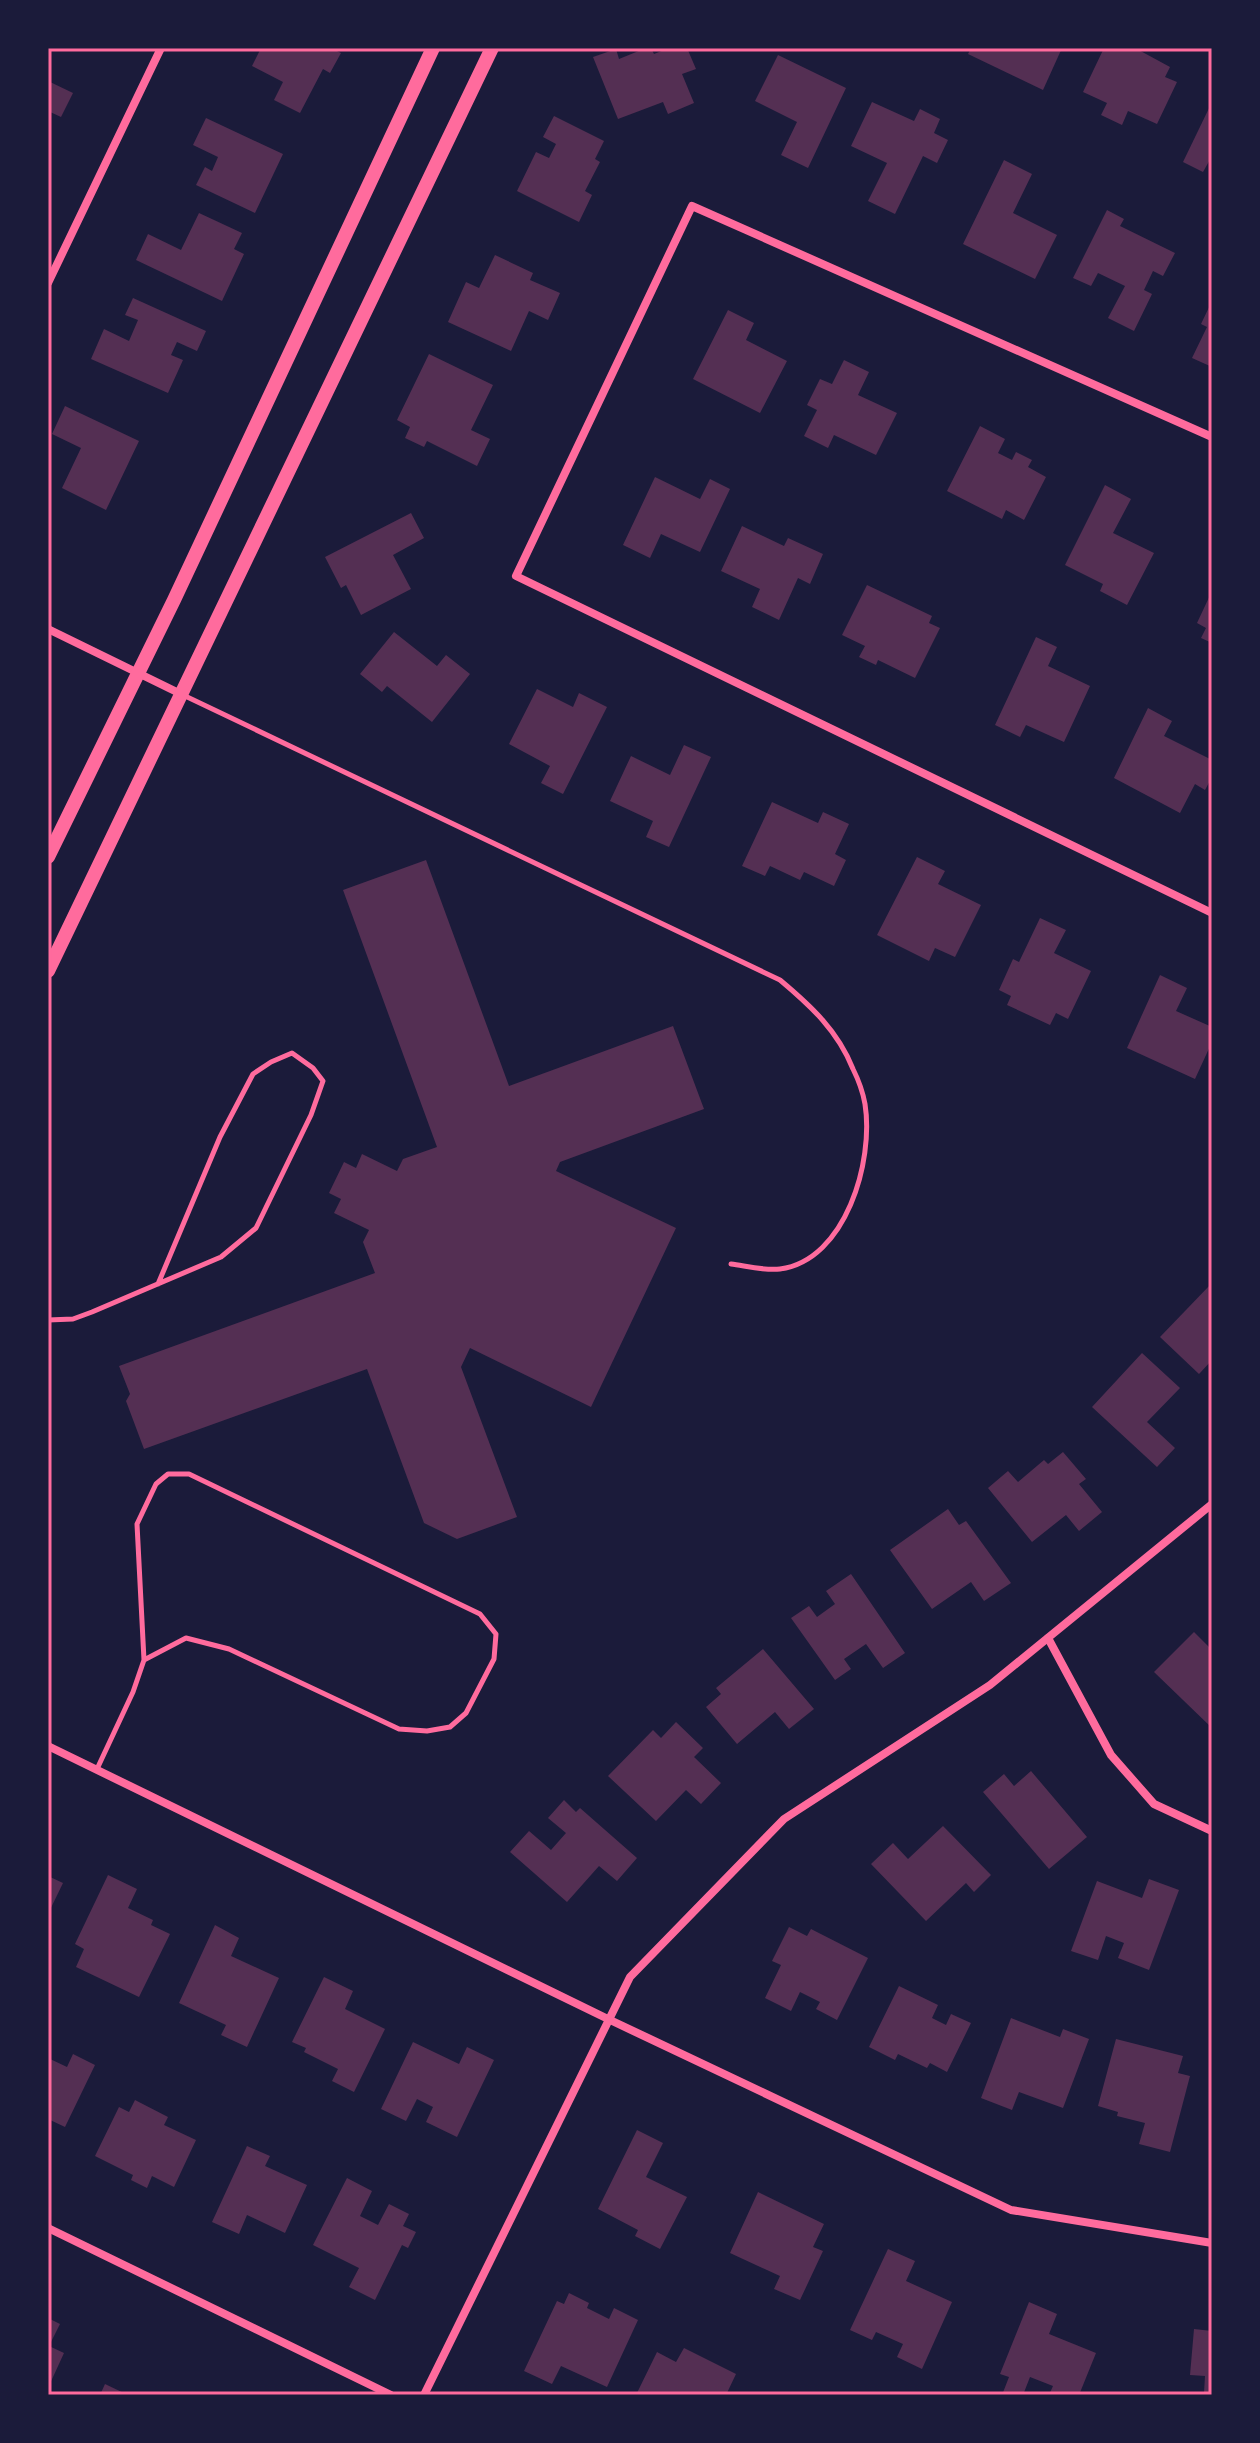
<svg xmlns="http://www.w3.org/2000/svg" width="1260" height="2443" viewBox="0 0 1260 2443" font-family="Commissioner,sans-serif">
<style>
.building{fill:#542f53}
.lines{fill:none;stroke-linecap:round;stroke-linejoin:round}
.service{stroke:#ff6b9d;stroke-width:5}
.minor{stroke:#ff6b9d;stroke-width:8}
.tertiary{stroke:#ff6b9d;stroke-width:14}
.neatline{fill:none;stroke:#ff6b9d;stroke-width:3}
</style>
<rect width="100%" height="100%" fill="#1b1b3a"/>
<g class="building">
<polygon points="261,48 331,48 341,53 330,73 323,69 300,113 274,100 283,82 252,66"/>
<polygon points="646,48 651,48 654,54 669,48 687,48 696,69 682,74 694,103 668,114 663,102 618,119 593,57 616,49 619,59"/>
<polygon points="971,48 1062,48 1043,90 968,54"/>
<polygon points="1104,48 1135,48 1170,67 1165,77 1177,82 1157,124 1128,111 1122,125 1101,115 1107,103 1083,92"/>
<polygon points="778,55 846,88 808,168 781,155 797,122 755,101"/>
<polygon points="48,81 73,93 61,117 48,111"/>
<polygon points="872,102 914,121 920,109 940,119 934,133 948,140 937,163 923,156 895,214 868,201 887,163 851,146"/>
<polygon points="1212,102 1212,156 1203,172 1183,162"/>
<polygon points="554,116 604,141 595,159 600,162 585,191 592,195 579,222 517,191 536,152 549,158 556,144 543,137"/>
<polygon points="206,118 283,154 255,213 196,185 205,167 212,171 218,157 193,145"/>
<polygon points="1004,160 1032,174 1013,213 1057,235 1035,279 963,244"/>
<polygon points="1107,210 1124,219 1120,226 1175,253 1163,276 1153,271 1144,290 1152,294 1134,331 1108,318 1125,286 1098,273 1091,286 1073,278"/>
<polygon points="199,213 242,233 234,249 244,254 222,301 136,260 148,234 181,250"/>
<polygon points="495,255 533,273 530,280 560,293 548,320 529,311 511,351 448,322 466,282 479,288"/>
<polygon points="133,298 206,331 197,351 177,342 171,355 183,360 168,393 91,359 104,329 129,341 138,320 125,315"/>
<polygon points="1212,301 1212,367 1192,358 1207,327 1201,324"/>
<polygon points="728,310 754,323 746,340 787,361 760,413 693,379"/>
<polygon points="429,354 493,385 471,430 490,439 477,466 427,441 424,447 405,438 410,427 397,420"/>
<polygon points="844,360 869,372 858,395 897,413 876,455 834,435 828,448 804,436 817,410 807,405 820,379 832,384"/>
<polygon points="65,406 139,441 106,510 62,488 81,448 52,434"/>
<polygon points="980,426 1005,439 998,453 1012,460 1016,452 1032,460 1028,467 1046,477 1024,520 1006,510 1002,519 947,491"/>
<polygon points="655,477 700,499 710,479 730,489 700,552 661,534 650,558 623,545"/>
<polygon points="1105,485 1131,499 1113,533 1154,553 1127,605 1100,591 1103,584 1065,565"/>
<polygon points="411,513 424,538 393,555 411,589 361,615 346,585 341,588 325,557"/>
<polygon points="742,526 784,546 788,538 823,554 810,584 798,578 779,620 752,607 760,589 721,571"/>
<polygon points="867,585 932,616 929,623 940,628 915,678 878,660 876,665 859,657 865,646 842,635"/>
<polygon points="1212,591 1212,643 1201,638 1206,628 1197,623"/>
<polygon points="394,632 437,666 446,655 470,674 432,722 387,686 382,692 360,674"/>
<polygon points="1036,637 1057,647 1048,666 1090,686 1064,742 1026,725 1020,737 995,725"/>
<polygon points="537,689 573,707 579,693 607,707 563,794 541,783 550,766 509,744"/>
<polygon points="1148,708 1172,721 1164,736 1212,760 1212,777 1205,790 1195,784 1180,813 1114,778"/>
<polygon points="684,745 711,757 669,847 646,837 653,821 610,801 631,756 670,775"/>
<polygon points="772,802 818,823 823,812 849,824 835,854 846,860 834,886 804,872 800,880 770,866 765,876 742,866"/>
<polygon points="917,857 945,871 938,884 981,905 955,957 935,948 929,961 877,935"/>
<polygon points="426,860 509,1086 673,1026 704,1109 560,1162 556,1171 676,1228 591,1407 470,1348 461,1367 517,1517 457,1539 424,1523 367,1369 144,1449 126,1401 130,1394 119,1366 375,1273 363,1242 369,1230 334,1213 341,1199 329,1193 344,1162 356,1168 362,1154 397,1171 403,1159 437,1147 343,890"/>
<polygon points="1040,918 1066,930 1054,953 1091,971 1068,1019 1056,1013 1050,1025 1007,1005 1011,996 999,990 1013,959 1019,962"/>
<polygon points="1160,975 1187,988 1176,1011 1212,1027 1212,1042 1195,1079 1127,1048"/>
<polygon points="1211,1284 1212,1360 1199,1374 1160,1337"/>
<polygon points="1142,1353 1180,1388 1147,1422 1175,1448 1157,1467 1092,1407"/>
<polygon points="1063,1452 1086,1479 1079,1484 1102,1512 1079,1531 1066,1515 1032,1542 988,1488 1008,1471 1018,1482 1044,1460 1048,1464"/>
<polygon points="948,1509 959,1525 966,1521 1011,1583 984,1601 971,1582 932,1609 890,1550"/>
<polygon points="851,1574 905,1653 883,1668 866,1644 844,1659 851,1669 835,1680 791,1618 809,1606 817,1617 835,1604 826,1591"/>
<polygon points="1194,1632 1212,1650 1212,1728 1154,1672"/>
<polygon points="763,1649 814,1709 789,1729 775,1712 737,1744 706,1707 721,1694 716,1688"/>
<polygon points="676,1722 703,1748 694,1757 721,1783 701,1804 686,1790 656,1821 608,1776 653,1730 661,1738"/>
<polygon points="1031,1771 1087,1837 1049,1869 983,1792 1004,1774 1014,1786"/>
<polygon points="564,1800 576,1812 580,1808 637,1858 617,1881 599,1866 567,1902 510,1852 529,1831 551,1850 566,1833 548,1818"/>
<polygon points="943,1826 991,1875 974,1892 966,1883 926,1921 871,1864 893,1843 908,1859"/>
<polygon points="108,1875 137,1889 128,1908 153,1920 151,1925 170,1934 139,1997 76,1967 84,1949 75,1944"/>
<polygon points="48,1876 63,1883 48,1914"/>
<polygon points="1149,1879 1179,1890 1149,1970 1118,1958 1124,1943 1106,1936 1098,1960 1071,1951 1097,1881 1142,1898"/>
<polygon points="215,1925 239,1938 231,1956 279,1978 247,2047 221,2035 226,2025 179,2003"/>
<polygon points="789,1927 807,1936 811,1929 868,1958 837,2020 816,2009 820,2002 800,1992 791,2011 765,1998 781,1965 772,1961"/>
<polygon points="324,1977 353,1991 345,2009 385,2029 354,2092 332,2081 338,2069 304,2052 306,2048 292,2042"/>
<polygon points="899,1986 938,2005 932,2018 946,2025 951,2014 971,2023 947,2072 930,2063 927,2068 898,2054 895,2060 869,2047"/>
<polygon points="1011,2018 1060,2037 1063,2029 1089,2039 1063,2108 1019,2092 1012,2110 981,2098"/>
<polygon points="1116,2039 1183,2056 1178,2073 1190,2076 1170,2152 1139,2144 1145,2123 1117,2116 1118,2112 1098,2106"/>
<polygon points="413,2042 459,2064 467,2047 494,2060 457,2137 426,2122 433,2107 417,2099 406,2121 381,2109"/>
<polygon points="73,2054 95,2065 65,2127 48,2119 48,2058 67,2067"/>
<polygon points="135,2100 168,2117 164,2125 196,2140 174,2187 152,2176 147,2188 131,2180 133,2175 95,2156 119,2107 129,2112"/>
<polygon points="637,2130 663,2143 646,2177 687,2197 660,2249 635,2236 638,2230 598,2209"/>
<polygon points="247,2146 270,2156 265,2166 307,2185 285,2233 247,2215 239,2234 212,2222"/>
<polygon points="347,2178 372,2191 360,2216 378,2225 389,2204 409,2214 403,2226 416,2232 408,2248 402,2245 375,2300 349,2287 359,2268 313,2245"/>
<polygon points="758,2192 824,2224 813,2247 823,2251 800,2300 774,2289 780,2276 730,2253"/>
<polygon points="888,2249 915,2261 906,2281 952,2302 922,2369 897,2357 903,2344 876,2332 872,2340 850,2330"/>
<polygon points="569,2293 589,2303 587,2308 609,2319 614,2308 638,2320 607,2387 561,2366 552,2384 524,2371 557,2301 564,2304"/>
<polygon points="1029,2302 1057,2314 1049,2334 1096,2353 1079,2395 1049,2395 1053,2386 1030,2377 1023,2395 1002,2395 1009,2377 1000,2374"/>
<polygon points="48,2318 60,2324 49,2346 64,2353 48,2388"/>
<polygon points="1194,2329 1212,2331 1212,2395 1193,2395 1193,2392 1204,2393 1205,2376 1190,2375"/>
<polygon points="684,2348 736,2374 726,2395 636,2395 657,2352 676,2362"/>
<polygon points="105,2384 128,2395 100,2395"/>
</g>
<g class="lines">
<g class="service">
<path d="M 183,695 L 780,980 C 811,1006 838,1031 853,1069 C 858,1079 863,1093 865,1104 C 874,1161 846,1260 780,1269 C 765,1271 746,1266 731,1264"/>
<polyline points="48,1320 73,1319 92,1312 221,1257 256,1228 311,1115 323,1081 313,1068 292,1053 271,1062 253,1074 220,1137 158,1284"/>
<polyline points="97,1769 133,1692 144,1660 137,1524 156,1484 168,1474 189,1474 480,1614 496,1634 494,1659 466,1713 450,1727 427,1731 399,1729 229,1649 186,1638 144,1660"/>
</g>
<g class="minor">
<polyline points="48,283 161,48"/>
<polyline points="1212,437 692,206 516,576 1212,913"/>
<polyline points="48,629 181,694"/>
<polyline points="1048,1638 1111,1755 1154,1804 1212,1831"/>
<polyline points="48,1746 608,2019 1011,2210 1212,2243"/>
<polyline points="48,2228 391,2395"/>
<polyline points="424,2395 630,1977 784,1819 990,1685 1212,1504"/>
</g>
<g class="tertiary">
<polyline points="48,857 174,600 433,48"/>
<polyline points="48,971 492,48"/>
</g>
</g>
<rect width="1260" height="2443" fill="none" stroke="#1b1b3a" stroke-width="100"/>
<rect x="50" y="50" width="1160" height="2343" class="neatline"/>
</svg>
